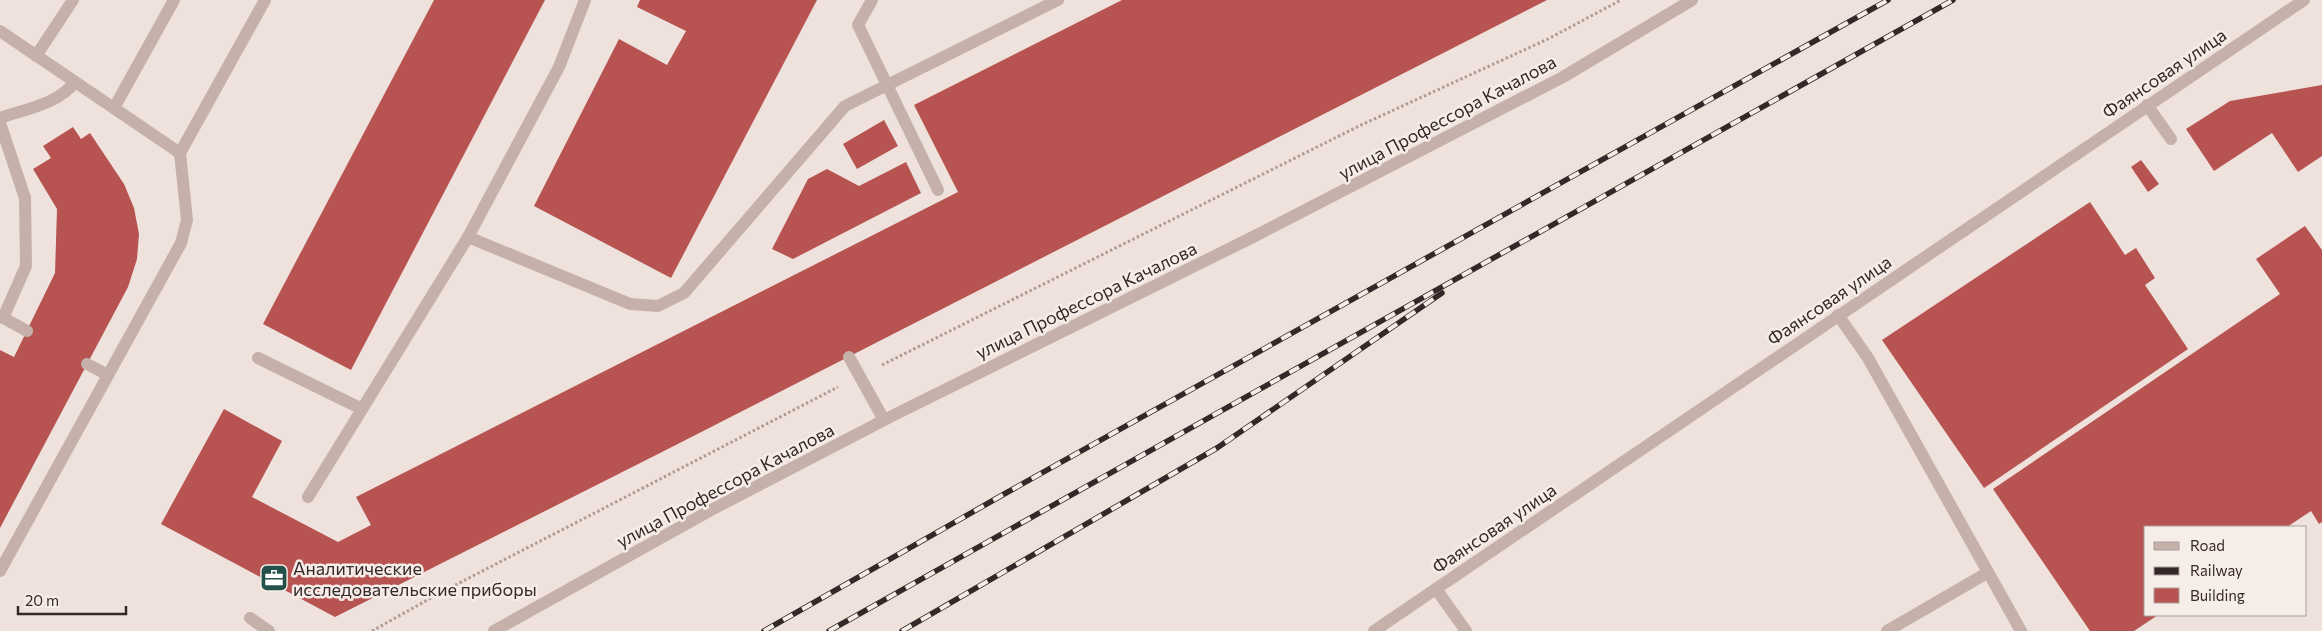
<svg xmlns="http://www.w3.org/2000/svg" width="2322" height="631" viewBox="0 0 2322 631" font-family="Commissioner,sans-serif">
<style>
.building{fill:#b75452}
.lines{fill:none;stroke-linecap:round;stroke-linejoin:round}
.path{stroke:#b19a94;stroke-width:3;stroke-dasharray:2.5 2.5;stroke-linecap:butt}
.service{stroke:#c5b0aa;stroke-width:12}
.tertiary{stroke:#c5b0aa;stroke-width:12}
.rail-casing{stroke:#342928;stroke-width:5.5}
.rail{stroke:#f7ede8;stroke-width:4;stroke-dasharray:11;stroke-linecap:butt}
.labels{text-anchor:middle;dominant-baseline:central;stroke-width:5;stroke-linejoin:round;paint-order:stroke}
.street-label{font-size:18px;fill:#342928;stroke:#f7ede8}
.poi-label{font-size:18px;fill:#342928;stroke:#f7ede8;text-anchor:start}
</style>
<rect width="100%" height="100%" fill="#efe2dc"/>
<g class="building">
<polygon points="434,0 545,0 351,370 263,324"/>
<polygon points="640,0 817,0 671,278 534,206 619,39 667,65 686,31 637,7"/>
<polygon points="1122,0 1547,0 664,451 335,617 161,524 224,409 282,441 252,497 338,542 371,525 356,497 958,192 914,105"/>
<polygon points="2322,85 2322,156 2298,172 2272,133 2214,171 2186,129 2230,101"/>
<polygon points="884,120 898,146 857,169 843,144"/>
<polygon points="73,127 81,139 90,133 124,184 134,208 139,234 137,259 128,287 0,528 0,350 14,357 55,273 57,209 33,169 51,158 43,146"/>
<polygon points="2141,160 2159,184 2148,192 2131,167"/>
<polygon points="906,162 921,193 793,259 772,249 808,179 827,169 859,186"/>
<polygon points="2090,202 2125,255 2136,248 2155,278 2145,285 2188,349 1984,488 1882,340"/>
<polygon points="2305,226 2322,250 2322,522 2319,524 2311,511 2287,527 2146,527 2146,615 2158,615 2134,631 2090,631 1993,489 2280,294 2256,259"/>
</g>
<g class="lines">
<g class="path">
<polyline points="882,365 1359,126 1548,39 1621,0"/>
<polyline points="372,631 438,594 838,387"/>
</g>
<g class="service">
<polyline points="872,0 858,25 938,190"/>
<polyline points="0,31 180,153"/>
<polyline points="36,56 73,0"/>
<polyline points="2147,105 2171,139"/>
<polyline points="114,108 174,0"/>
<path d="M 0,118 C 26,109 58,104 75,82"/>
<polyline points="0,123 25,198 26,266 3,318"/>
<polyline points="468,237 630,304 658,306 684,293 845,106 1058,0"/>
<polyline points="1838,315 1868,358 2021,631"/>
<polyline points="0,316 27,331"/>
<polyline points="849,357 884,420"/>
<polyline points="258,358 362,409"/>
<polyline points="87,364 108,375"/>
<polyline points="308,497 468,237 559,67 585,0"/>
<polyline points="0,571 181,243 187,220 180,153 265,0"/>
<polyline points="1436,589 1466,631"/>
<polyline points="250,618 269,631"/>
<polyline points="1887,631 1987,573"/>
</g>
<g class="tertiary">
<polyline points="494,631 711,510 892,416 1253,237 1563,77 1692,0"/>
<polyline points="1374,631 2304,0"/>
</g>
<defs>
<g id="rail">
<polyline points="764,631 1006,493 1888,0"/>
<polyline points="829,631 1953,0"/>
<polyline points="902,631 1217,448 1442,293"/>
</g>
</defs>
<use href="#rail" class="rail-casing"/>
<use href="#rail" class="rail"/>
</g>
<defs>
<symbol id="office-square" viewBox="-11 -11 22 22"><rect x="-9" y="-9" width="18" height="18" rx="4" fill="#235049" stroke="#f7ede8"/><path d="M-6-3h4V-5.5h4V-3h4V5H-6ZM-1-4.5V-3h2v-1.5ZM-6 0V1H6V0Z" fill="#fff"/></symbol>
</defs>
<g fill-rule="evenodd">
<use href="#office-square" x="258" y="562" width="32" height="32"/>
</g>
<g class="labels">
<g class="street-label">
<text transform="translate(2164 73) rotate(-34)">Фаянсовая улица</text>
<text transform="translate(1447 117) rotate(-28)">улица Профессора Качалова</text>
<text transform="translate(1086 300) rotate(-26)">улица Профессора Качалова</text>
<text transform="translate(1829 300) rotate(-34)">Фаянсовая улица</text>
<text transform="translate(725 485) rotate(-28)">улица Профессора Качалова</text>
<text transform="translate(1494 528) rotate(-34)">Фаянсовая улица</text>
</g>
<g class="poi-label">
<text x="293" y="568">Аналитические<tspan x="293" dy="21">исследовательские приборы</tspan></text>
</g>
</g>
<rect x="2144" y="526" width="162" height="90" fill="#f7ede8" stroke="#a99f9b"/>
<rect x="2154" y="542" width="25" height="8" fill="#c5b0aa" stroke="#a99f9b"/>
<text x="2190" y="551" font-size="15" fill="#342928">Road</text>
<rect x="2154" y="567" width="25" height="8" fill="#342928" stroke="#a99f9b"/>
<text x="2190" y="576" font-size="15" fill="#342928">Railway</text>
<rect x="2154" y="588" width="25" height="15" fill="#b75452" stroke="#a99f9b"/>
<text x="2190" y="601" font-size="15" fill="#342928">Building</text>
<path d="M18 606v8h108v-8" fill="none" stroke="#342928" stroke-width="2.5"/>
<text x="25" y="606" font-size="15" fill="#342928" stroke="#f7ede8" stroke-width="4" paint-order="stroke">20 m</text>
</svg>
